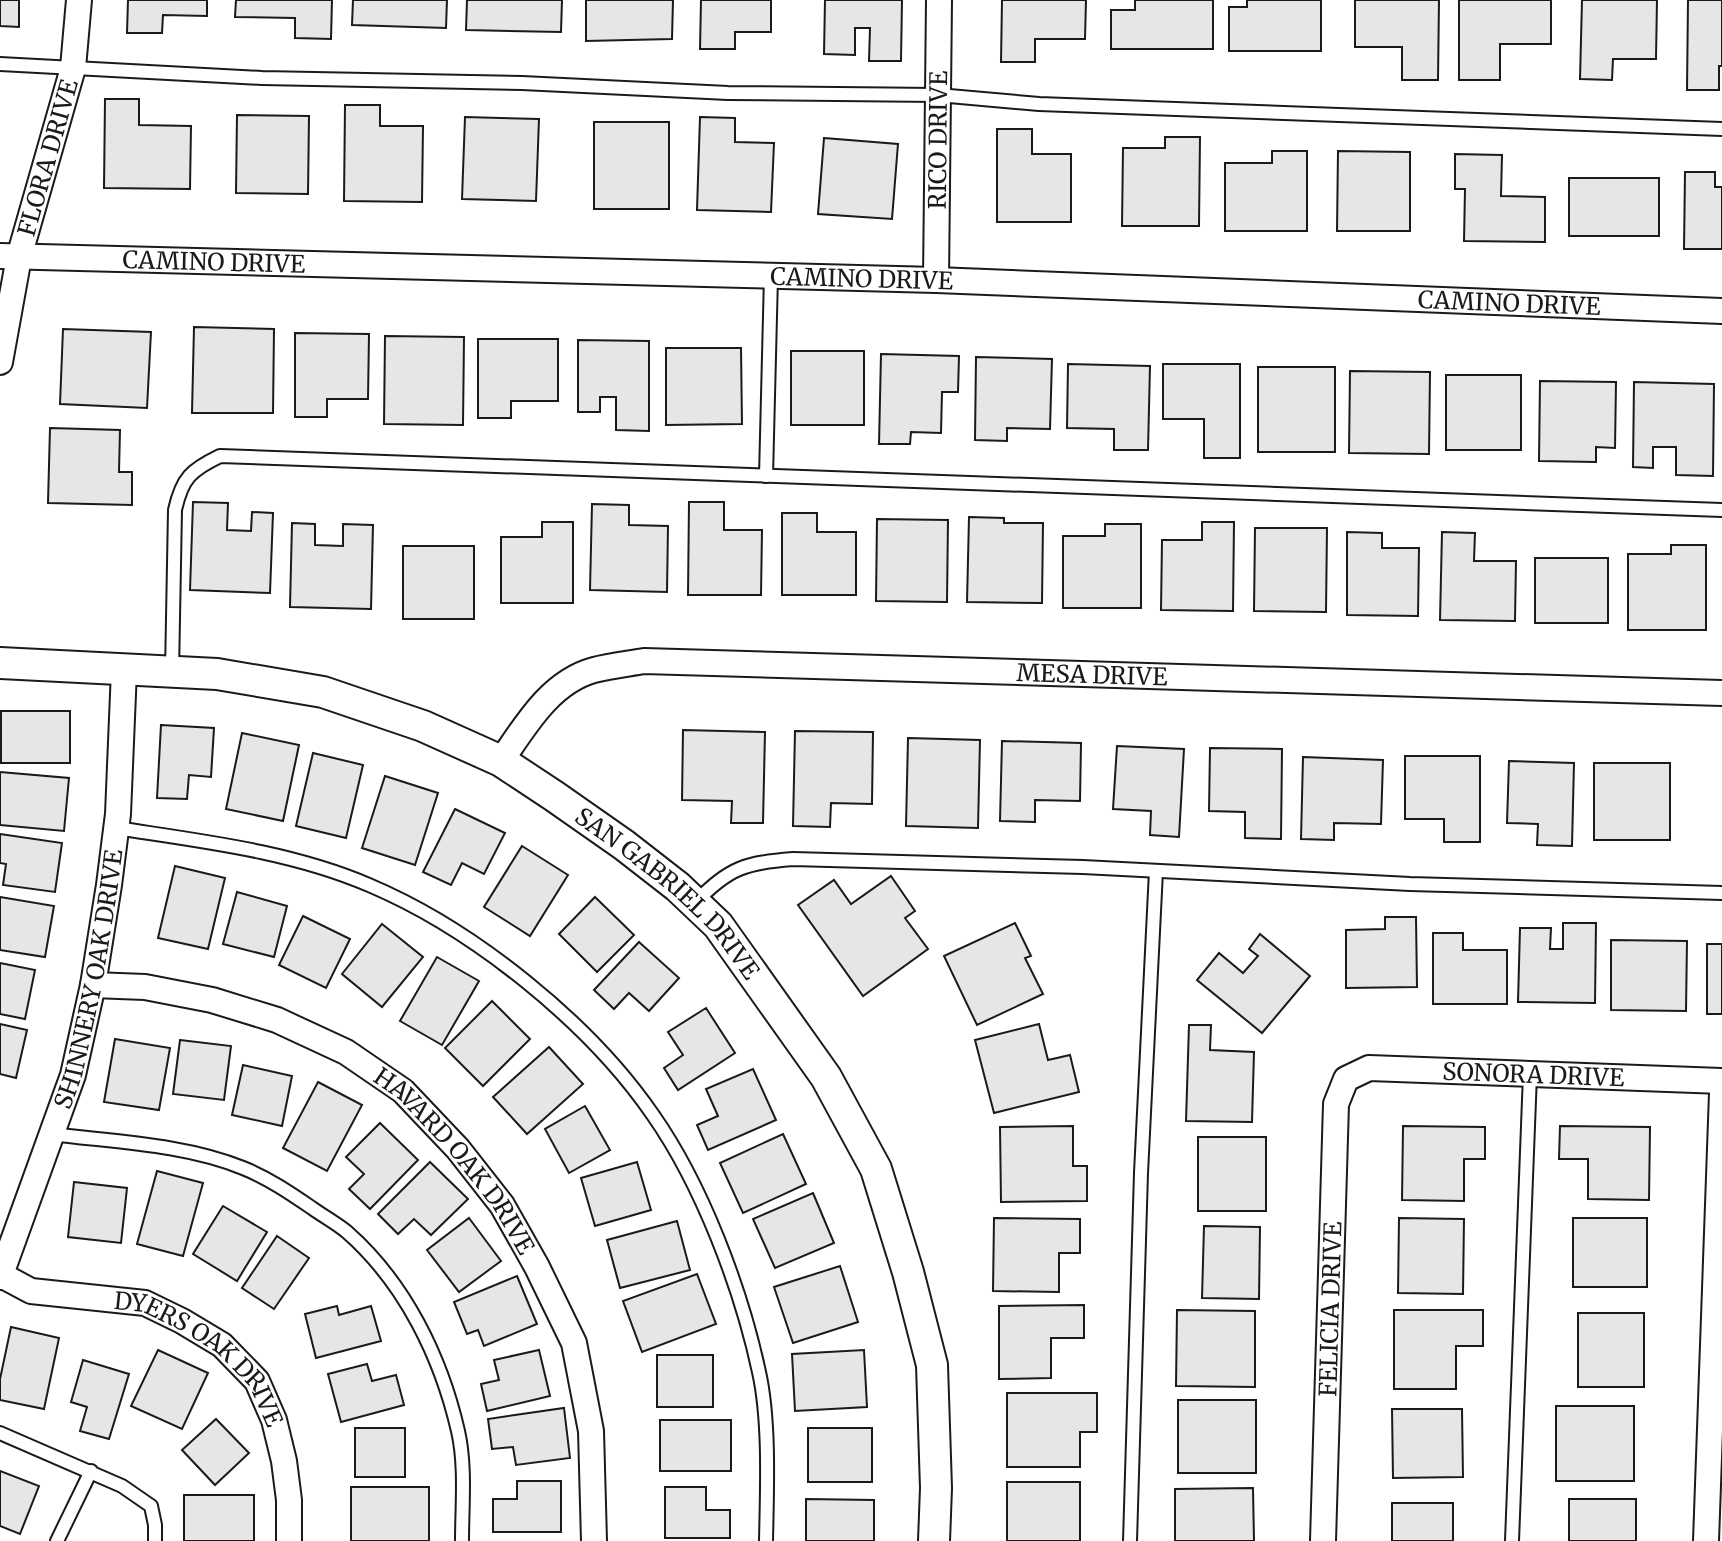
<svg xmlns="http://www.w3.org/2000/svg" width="1722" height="1541" viewBox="0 0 1722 1541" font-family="Merriweather,serif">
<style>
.building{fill:#e6e6e6;stroke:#1a1a1a;stroke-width:2}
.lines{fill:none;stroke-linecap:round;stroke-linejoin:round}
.service-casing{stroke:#1a1a1a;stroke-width:16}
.minor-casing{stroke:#1a1a1a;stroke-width:28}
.tertiary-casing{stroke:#1a1a1a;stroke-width:34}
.service{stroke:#fff;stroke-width:12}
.minor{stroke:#fff;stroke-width:24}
.tertiary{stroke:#fff;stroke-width:30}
.labels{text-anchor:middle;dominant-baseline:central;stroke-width:6;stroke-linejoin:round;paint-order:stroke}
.street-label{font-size:24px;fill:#1a1a1a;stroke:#fff}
</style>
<rect width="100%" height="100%" fill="#fff"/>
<g class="building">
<polygon points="0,0 19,0 19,27 0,26"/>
<polygon points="128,0 207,0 207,16 163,15 162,33 127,33"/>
<polygon points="236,0 332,0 331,39 295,38 295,18 235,17"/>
<polygon points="353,0 447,0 446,28 352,25"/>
<polygon points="467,0 562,0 561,32 466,30"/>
<polygon points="586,0 673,0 672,39 586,41"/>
<polygon points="701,0 771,0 771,32 735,32 735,49 700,49"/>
<polygon points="825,0 902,0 901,61 869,61 870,28 855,28 855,55 824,54"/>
<polygon points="1002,0 1086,0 1085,39 1035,39 1035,62 1001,62"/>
<polygon points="1135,0 1213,0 1213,49 1111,49 1111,10 1135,10"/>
<polygon points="1247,0 1321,0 1321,51 1229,51 1229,7 1247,7"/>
<polygon points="1355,0 1439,0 1438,80 1402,80 1402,47 1355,47"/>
<polygon points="1459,0 1551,0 1551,44 1500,44 1500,80 1459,80"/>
<polygon points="1582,0 1657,0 1656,59 1613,59 1612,80 1580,79"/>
<polygon points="1688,0 1722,0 1722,66 1719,66 1719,90 1687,90"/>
<polygon points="105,99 139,99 139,125 191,126 190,189 104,188"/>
<polygon points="345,105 380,105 380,126 423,126 422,202 344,201"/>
<polygon points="237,115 309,116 308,194 236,193"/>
<polygon points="465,117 539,119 536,201 462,199"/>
<polygon points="700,117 735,118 735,142 774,143 771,212 697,210"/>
<rect x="594" y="122" width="75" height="87"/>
<polygon points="997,129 1032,129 1032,154 1071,154 1071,222 997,222"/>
<polygon points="1165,137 1200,137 1199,226 1122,226 1123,148 1165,148"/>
<polygon points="824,138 898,144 892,219 818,214"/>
<polygon points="1272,151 1307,151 1307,231 1225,231 1225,163 1272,163"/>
<polygon points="1338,151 1410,152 1410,231 1337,231"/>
<polygon points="1455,154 1502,155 1501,196 1545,197 1545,242 1464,241 1465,189 1455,189"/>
<polygon points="1685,172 1715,172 1715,187 1722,187 1722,249 1684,249"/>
<rect x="1569" y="178" width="90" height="58"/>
<polygon points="194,327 274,329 273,413 192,413"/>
<polygon points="63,329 151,332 147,408 60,404"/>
<polygon points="295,333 369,334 368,399 327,399 327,417 295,417"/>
<polygon points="385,336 464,337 463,425 384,424"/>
<polygon points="478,339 558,339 558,401 511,401 511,418 478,418"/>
<polygon points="578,340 649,341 649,431 616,430 616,397 600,397 600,412 578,412"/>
<polygon points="666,348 741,348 742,424 666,425"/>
<rect x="791" y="351" width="73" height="74"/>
<polygon points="881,354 959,356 958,392 942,392 941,433 911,432 910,444 879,444"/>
<polygon points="976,357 1052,359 1050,429 1007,428 1007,441 975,440"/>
<polygon points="1068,364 1150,366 1148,450 1114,450 1114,429 1067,428"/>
<polygon points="1163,364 1240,364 1240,458 1204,458 1204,419 1163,419"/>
<rect x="1258" y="367" width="77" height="85"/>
<polygon points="1350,371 1430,372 1429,454 1349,453"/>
<rect x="1446" y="375" width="75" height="75"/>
<polygon points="1540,381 1616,382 1615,448 1596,447 1596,462 1539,461"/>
<polygon points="1634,382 1714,384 1713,476 1676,475 1676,447 1653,447 1653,468 1633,467"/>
<polygon points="50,428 120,430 119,472 132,472 132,505 48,503"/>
<polygon points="193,502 228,503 227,530 251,531 252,512 273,513 270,593 190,590"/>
<polygon points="689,502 724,502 724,530 762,530 761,595 688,595"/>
<polygon points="592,504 629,505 629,525 668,526 667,592 590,590"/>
<polygon points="782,513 817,513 817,532 856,532 856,595 782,595"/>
<polygon points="969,517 1004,518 1004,523 1043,523 1042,603 967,602"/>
<polygon points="877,519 948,520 947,602 876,601"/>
<polygon points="542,522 573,522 573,603 501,603 501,537 542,537"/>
<polygon points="1202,522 1234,522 1233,611 1161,610 1162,540 1202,540"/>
<polygon points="292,523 315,524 315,545 343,546 343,524 373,525 371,609 290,607"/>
<polygon points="1105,524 1141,524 1141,608 1063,608 1063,536 1105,536"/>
<polygon points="1255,528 1327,528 1326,612 1254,611"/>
<polygon points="1347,532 1382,533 1382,548 1419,548 1418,616 1347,615"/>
<polygon points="1442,532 1475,533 1474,561 1516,561 1515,621 1440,620"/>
<polygon points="1671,545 1706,545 1706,630 1628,630 1628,554 1671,554"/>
<rect x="403" y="546" width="71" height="73"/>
<rect x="1535" y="558" width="73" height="65"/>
<rect x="1" y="711" width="69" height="52"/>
<polygon points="161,725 214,728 211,777 189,775 187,799 157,798"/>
<polygon points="683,730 765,732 763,823 731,823 732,801 682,800"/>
<polygon points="795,731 873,732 872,804 831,803 830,827 793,826"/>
<polygon points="242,733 299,745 283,821 226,809"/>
<polygon points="908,738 980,740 978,828 906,826"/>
<polygon points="1002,741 1081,743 1080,801 1035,800 1035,822 1000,821"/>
<polygon points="1117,746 1184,749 1179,837 1150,835 1151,811 1113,809"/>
<polygon points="1210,748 1282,749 1281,839 1245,838 1245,812 1209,811"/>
<polygon points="313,753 363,765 346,838 296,826"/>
<polygon points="1405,756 1480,756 1480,842 1444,842 1444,819 1405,819"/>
<polygon points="1303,757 1383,760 1381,824 1334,823 1334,840 1301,839"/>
<polygon points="1509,761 1574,763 1572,846 1537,845 1538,824 1507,823"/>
<rect x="1594" y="763" width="76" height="77"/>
<polygon points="0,772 69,778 64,831 0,825"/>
<polygon points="385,776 438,793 415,865 362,848"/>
<polygon points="455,809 505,833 484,874 462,863 451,885 423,872"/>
<polygon points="0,834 62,843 55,892 3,885 6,864 0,863"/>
<polygon points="522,846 568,875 530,936 484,907"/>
<polygon points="175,866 225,878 208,949 158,938"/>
<polygon points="891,876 915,911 905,918 928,949 863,996 798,905 834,880 851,904"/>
<polygon points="237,892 287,906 274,957 223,944"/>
<polygon points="0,897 54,906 45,957 0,950"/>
<polygon points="595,897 634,935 597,972 559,934"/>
<polygon points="303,916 350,939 326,988 279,965"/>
<polygon points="1385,917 1416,917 1417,987 1346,988 1346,930 1385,929"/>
<polygon points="1015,923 1031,956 1025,958 1043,994 977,1025 944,956"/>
<polygon points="1563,923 1596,923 1595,1003 1518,1002 1520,928 1551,928 1550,949 1563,949"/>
<polygon points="382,924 423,957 382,1007 342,974"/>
<polygon points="1433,933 1463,933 1463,950 1507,950 1507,1004 1433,1004"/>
<polygon points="1260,934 1310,976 1262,1033 1197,980 1219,953 1243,973 1258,956 1249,949"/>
<polygon points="1611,940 1687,941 1686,1011 1611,1010"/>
<polygon points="639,942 679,978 649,1011 629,993 614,1009 594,990"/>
<rect x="1707" y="944" width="15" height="70"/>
<polygon points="437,957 479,981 442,1045 400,1021"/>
<polygon points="0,963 35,970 25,1019 0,1014"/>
<polygon points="492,1001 530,1039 483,1086 445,1048"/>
<polygon points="706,1008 735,1053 678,1090 664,1068 683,1055 668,1032"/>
<polygon points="0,1024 27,1030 16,1078 0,1074"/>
<polygon points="1039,1024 1048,1060 1070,1055 1079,1092 994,1113 975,1040"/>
<polygon points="1189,1025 1211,1025 1210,1050 1254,1052 1252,1122 1186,1121"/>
<polygon points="115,1039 170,1048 159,1110 104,1102"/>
<polygon points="180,1040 231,1046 224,1100 173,1094"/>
<polygon points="549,1047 583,1084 527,1134 493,1097"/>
<polygon points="243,1065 292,1076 282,1126 232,1115"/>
<polygon points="753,1069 776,1120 708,1150 697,1125 718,1116 706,1089"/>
<polygon points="318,1082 362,1105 327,1171 283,1148"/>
<polygon points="585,1106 610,1150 569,1173 545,1129"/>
<polygon points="380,1123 418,1160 370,1209 349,1189 364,1174 346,1157"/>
<polygon points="1073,1126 1073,1166 1087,1166 1087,1201 1001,1202 1000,1127"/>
<polygon points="1403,1126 1485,1127 1485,1159 1464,1159 1464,1201 1402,1200"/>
<polygon points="1560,1126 1650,1127 1649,1200 1588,1199 1588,1159 1559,1159"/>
<polygon points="783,1134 806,1184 743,1213 720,1163"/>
<rect x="1198" y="1137" width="68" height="74"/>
<polygon points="430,1162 468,1199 431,1235 414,1219 398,1234 378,1214"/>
<polygon points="637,1162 651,1210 595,1226 581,1178"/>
<polygon points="157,1171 203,1183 183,1256 137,1244"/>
<polygon points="74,1182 127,1188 121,1243 68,1237"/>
<polygon points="813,1193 834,1243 775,1268 753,1219"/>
<polygon points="223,1206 267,1232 237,1281 193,1254"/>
<polygon points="469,1218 501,1261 459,1292 427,1250"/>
<polygon points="994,1218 1080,1219 1080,1253 1059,1253 1059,1292 993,1291"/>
<polygon points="1399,1218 1464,1219 1463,1294 1398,1293"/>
<rect x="1573" y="1218" width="74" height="69"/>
<polygon points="677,1221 690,1270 620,1288 607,1240"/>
<polygon points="1204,1226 1260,1227 1259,1299 1202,1298"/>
<polygon points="277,1236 309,1258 274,1309 242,1288"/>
<polygon points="840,1266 858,1322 793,1343 774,1287"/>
<polygon points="697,1274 716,1324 642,1352 623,1301"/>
<polygon points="517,1276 537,1324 484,1346 478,1330 467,1334 454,1302"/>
<polygon points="1084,1305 1084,1338 1051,1338 1051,1378 999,1379 999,1306"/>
<polygon points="337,1306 339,1315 371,1306 381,1341 316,1358 305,1314"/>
<polygon points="1177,1310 1255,1311 1255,1387 1176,1386"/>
<polygon points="1394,1310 1483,1310 1483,1346 1456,1346 1456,1389 1394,1389"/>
<rect x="1578" y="1313" width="66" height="74"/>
<polygon points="11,1327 59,1338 44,1409 0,1400 0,1379"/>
<polygon points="158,1350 208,1373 182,1429 131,1406"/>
<polygon points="539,1350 550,1396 487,1411 481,1384 499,1380 494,1360"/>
<polygon points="864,1350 867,1407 795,1411 792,1354"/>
<rect x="657" y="1355" width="56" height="52"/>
<polygon points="83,1360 129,1374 109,1439 80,1431 87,1407 71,1402"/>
<polygon points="367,1364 372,1381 396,1375 404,1405 341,1422 328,1374"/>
<polygon points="1007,1393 1097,1393 1097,1432 1080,1432 1080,1467 1007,1467"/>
<rect x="1178" y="1400" width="78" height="73"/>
<rect x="1556" y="1406" width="78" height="75"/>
<polygon points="564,1408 570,1458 516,1465 513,1447 492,1449 488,1419"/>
<polygon points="1392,1409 1462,1409 1463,1477 1393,1478"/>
<polygon points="216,1419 249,1453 215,1485 182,1450"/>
<rect x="660" y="1420" width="71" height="51"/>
<rect x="355" y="1428" width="50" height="49"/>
<rect x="808" y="1428" width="64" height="54"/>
<polygon points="0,1471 39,1486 20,1534 0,1526"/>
<polygon points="517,1481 561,1481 561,1532 493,1532 493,1499 517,1499"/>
<rect x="1007" y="1482" width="73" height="59"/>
<rect x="351" y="1487" width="78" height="54"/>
<polygon points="665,1487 706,1487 706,1510 730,1510 730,1538 665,1538"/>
<polygon points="1253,1488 1254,1541 1175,1541 1175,1489"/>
<rect x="184" y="1495" width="70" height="46"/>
<polygon points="806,1499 874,1500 874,1541 806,1541"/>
<rect x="1569" y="1499" width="67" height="42"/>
<rect x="1392" y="1503" width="61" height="38"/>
</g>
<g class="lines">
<defs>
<g id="service">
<polyline points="0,64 262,78 522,83 728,93 938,95 1039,104 1722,129"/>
<polyline points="766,476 771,276"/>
<path d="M 172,672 L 175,510 C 182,478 191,470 220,456 L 1722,510"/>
<path d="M 116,828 C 200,841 290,851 369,885 C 473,929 589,1022 653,1115 C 702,1185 741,1288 759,1372 C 770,1421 767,1490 766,1541"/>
<path d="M 695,903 C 729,867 746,863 793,859 L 1083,867 L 1410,884 L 1722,893"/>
<path d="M 51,1134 C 114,1142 184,1144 243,1168 C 268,1178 290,1193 312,1208 C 323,1216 336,1223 347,1232 C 405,1283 441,1357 458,1431 C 466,1466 462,1506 462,1541"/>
<polyline points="0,1433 122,1486 151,1506 155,1525 155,1541"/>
<polyline points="57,1541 91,1471"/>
<polyline points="1130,1541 1141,1173 1156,871"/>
<polyline points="1512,1541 1530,1074"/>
</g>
<g id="minor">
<path id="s1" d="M 0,256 L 936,280 L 1722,311"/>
<path id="s2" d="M 936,280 L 939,0"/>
<path id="s3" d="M 0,362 L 19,257 L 73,68 L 79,0"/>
<path id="s4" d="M 501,761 C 525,726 550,682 594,670 C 610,666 627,664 644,661 L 1722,693"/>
<path id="s5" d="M 93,985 L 145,987 L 212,1000 L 277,1020 L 346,1052 L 403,1091 L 458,1149 L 502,1205 L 537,1267 L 574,1343 L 591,1431 L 594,1541"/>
<path id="s6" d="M 1,1275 L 31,1291 L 145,1303 L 182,1321 L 222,1345 L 257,1381 L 274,1420 L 284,1461 L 289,1500 L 289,1541"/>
<path id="s7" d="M 0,1277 L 73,1075 L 93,985 L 109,885 L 118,814 L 124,670"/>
<path id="s8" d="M 1323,1541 L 1336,1104 L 1346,1079 L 1369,1068 L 1722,1081"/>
<polyline points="1706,1541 1722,1093"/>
</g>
<g id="tertiary">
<path id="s9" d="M 0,663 L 217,674 L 323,692 L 423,726 L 501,761 L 554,796 L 624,845 L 678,887 L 718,925 L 826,1077 L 876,1169 L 908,1272 L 932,1365 L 936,1488 L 934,1541"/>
</g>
</defs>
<use href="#service" class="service-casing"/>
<use href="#minor" class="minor-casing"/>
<use href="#tertiary" class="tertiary-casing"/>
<use href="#service" class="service"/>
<use href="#minor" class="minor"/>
<use href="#tertiary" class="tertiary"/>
</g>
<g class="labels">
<g class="street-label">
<text stroke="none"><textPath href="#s2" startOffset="140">RICO DRIVE</textPath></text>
<text stroke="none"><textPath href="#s3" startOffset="210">FLORA DRIVE</textPath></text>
<text stroke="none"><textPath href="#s1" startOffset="214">CAMINO DRIVE</textPath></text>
<text stroke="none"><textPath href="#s1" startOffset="862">CAMINO DRIVE</textPath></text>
<text stroke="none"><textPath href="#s1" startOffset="1510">CAMINO DRIVE</textPath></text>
<text stroke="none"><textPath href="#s4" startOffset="632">MESA DRIVE</textPath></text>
<text stroke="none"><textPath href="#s9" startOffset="730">SAN GABRIEL DRIVE</textPath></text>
<text stroke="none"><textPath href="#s7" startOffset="312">SHINNERY OAK DRIVE</textPath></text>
<text stroke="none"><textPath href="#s8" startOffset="654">SONORA DRIVE</textPath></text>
<text stroke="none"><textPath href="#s5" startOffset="420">HAVARD OAK DRIVE</textPath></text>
<text stroke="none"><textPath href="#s8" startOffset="232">FELICIA DRIVE</textPath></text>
<text stroke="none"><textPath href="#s6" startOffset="226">DYERS OAK DRIVE</textPath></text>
</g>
</g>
</svg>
